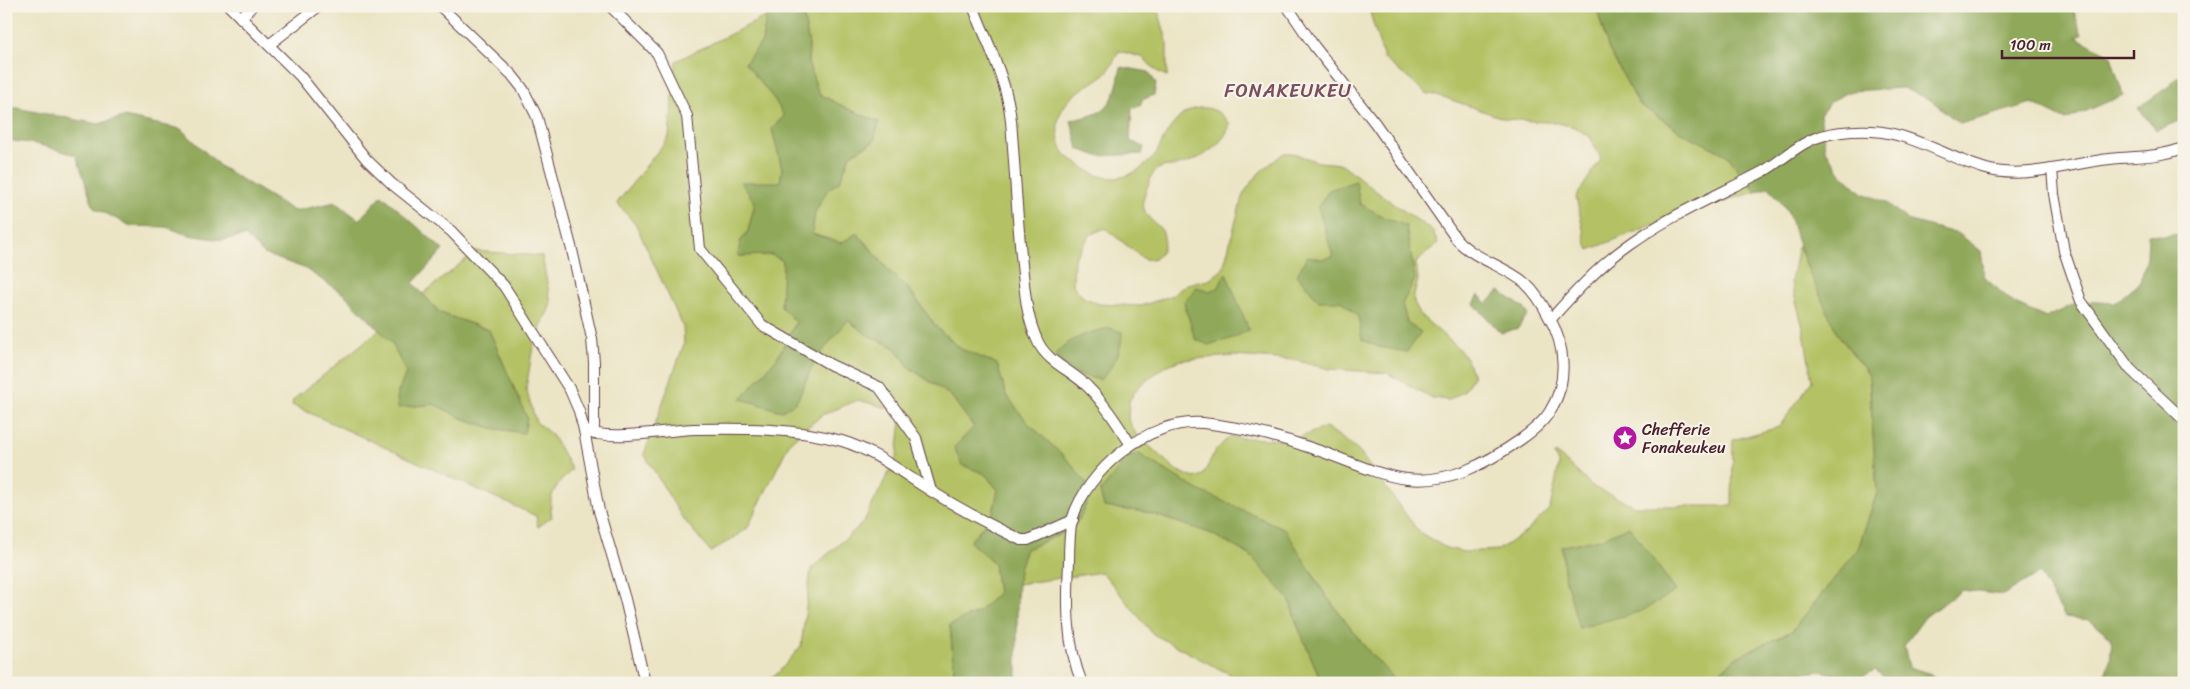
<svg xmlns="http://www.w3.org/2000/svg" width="2190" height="689" viewBox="0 0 2190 689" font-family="Sriracha,sans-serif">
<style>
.green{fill:#b4c265;stroke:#7f7048}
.forest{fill:#8fa85a;stroke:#6c6442}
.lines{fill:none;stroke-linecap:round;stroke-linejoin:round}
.minor-casing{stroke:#623d42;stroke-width:12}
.minor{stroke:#fff;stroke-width:10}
.labels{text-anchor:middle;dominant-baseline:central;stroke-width:4.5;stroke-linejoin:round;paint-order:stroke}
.poi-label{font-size:16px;fill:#4a1f2b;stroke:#f7f3e8;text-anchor:start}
.quarter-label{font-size:19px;letter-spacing:1px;fill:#7b4d5e;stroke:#f7f3e8}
</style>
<rect width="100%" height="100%" fill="#f7f3e8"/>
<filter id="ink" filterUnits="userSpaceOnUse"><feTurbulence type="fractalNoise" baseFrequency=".02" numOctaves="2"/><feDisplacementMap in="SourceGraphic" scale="10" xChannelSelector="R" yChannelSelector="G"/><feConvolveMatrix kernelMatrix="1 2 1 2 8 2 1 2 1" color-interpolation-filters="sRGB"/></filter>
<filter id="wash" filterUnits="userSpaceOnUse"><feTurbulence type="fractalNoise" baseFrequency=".0096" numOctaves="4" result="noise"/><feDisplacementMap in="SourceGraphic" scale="20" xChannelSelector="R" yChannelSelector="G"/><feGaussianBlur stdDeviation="1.12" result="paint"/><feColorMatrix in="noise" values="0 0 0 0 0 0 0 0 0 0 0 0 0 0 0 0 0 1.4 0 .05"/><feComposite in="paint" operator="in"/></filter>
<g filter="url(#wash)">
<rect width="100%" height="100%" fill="#ebe4c5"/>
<g class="green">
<path d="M 802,6 L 1157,6 L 1167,41 L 1167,76 L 1158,72 L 1142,57 L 1119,51 C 1115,58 1111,69 1105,74 C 1087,88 1068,93 1059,117 C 1056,128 1058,145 1065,154 C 1068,158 1076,162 1080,165 C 1106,185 1128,181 1151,160 C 1156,156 1158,149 1161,144 C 1167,131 1179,113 1194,109 C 1209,105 1222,112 1230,124 C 1224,145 1200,160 1179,165 C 1173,167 1166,165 1160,168 C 1154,170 1151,177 1149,183 C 1147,188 1142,199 1143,204 C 1147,229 1171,221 1162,250 C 1159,258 1153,260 1144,259 L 1105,228 L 1090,235 L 1074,259 L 1073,285 L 1083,297 L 1099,304 L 1141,306 L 1173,295 L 1187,284 L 1209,280 L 1223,269 L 1243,194 L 1260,172 L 1284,153 L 1293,153 L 1318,162 L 1342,164 L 1381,195 L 1433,231 L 1438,243 L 1416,263 L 1418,280 L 1413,299 L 1419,314 L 1456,346 L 1467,359 L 1473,377 L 1464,391 L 1449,400 L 1432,398 L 1387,373 L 1329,369 L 1294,360 L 1233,356 L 1181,360 L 1165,366 L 1138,387 L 1129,401 L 1128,419 L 1136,434 L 1176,470 L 1194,478 L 1203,475 L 1215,451 L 1229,437 L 1283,440 L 1298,438 L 1326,427 L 1357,449 L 1419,532 L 1446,548 L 1464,552 L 1498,550 L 1526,532 L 1550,508 L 1559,465 L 1554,454 L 1558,454 L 1593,487 L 1635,506 L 1732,506 L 1733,440 L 1779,427 L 1812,381 L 1804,332 L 1791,282 L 1798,245 L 1837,333 L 1869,375 L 1877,493 L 1858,549 L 1792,631 L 1737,657 L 1707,683 L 1398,683 L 1369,652 L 1326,596 L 1312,572 L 1198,490 L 1139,454 L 1104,507 L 1146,512 L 1210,533 L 1250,555 L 1289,599 L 1298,627 L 1318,673 L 1316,683 L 1247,683 L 1204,661 L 1153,634 L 1102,572 L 1018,584 L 1019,568 L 1026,549 L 1061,534 L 1071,463 L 1028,423 L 1006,395 L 997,364 L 961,349 L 936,327 L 909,289 L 890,272 L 864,240 L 841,243 L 812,234 L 815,212 L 828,189 L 840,181 L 850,155 L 874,141 L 879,122 L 848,109 L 819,94 L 808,63 L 809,46 Z"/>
<polygon points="1368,6 1596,6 1609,50 1639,104 1681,132 1727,155 1756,192 1680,214 1589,250 1586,243 1576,197 1601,159 1590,137 1575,127 1558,123 1506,119 1443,97 1426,93 1384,59"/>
<polygon points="767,16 762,42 745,63 775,100 784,116 772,129 782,168 780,182 755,203 748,231 740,242 738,256 773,255 784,261 781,307 796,322 777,358 742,399 782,411 797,401 815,360 848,320 869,336 894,347 910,368 951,396 974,427 985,474 998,490 993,513 970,542 994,563 998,594 978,612 950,625 955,683 761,683 778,673 801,646 811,569 863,523 897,456 902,412 858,400 822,415 790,442 747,529 711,552 681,516 644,454 684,344 683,327 636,225 617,203 669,137 676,61"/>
<path d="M 476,251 L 542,256 L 551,304 L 533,346 L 526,389 L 536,422 L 552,435 L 572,470 C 556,485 547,495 552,517 L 538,527 L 536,516 L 292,405 L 293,400 L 379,330 L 392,343 L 406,373 L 397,395 L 398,407 L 434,404 L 462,418 L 492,428 L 524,433 L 527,418 L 489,330 L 440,313 L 423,294 Z"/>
</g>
<g class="forest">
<polygon points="768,6 802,6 809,46 808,63 819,94 848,109 879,122 874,141 850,155 840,181 828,189 815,212 812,234 841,243 857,233 890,272 909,289 936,327 961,349 997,364 1006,395 1028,423 1071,463 1092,491 1079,520 1061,534 1026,549 1019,568 1017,597 1017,683 955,683 950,625 978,612 998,594 994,563 970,542 993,513 998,490 985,474 962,465 954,447 974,427 951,396 910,368 894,347 869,336 848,320 815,360 797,401 782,411 741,399 777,358 796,322 781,307 783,261 772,255 738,256 740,242 748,231 755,203 741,182 780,182 782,168 772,129 784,116 775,100 745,63 762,42"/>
<polygon points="1596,6 2072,6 2082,35 2076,37 2111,56 2123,95 2066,120 2032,103 1960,124 1932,101 1903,88 1851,91 1831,101 1820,115 1825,148 1839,171 1862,193 1886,202 1907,220 1959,234 1981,251 1985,278 2015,304 2046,318 2081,301 2115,303 2140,282 2147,257 2148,234 2165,236 2184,233 2184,683 2102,683 2110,661 2112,638 2089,620 2065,617 2039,573 2003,595 1962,590 1925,617 1904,646 1909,667 1931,674 1937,683 1892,683 1875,670 1856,680 1821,671 1766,678 1760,683 1707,683 1737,657 1792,631 1858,549 1877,493 1869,375 1837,333 1806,265 1787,210 1769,187 1756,192 1727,155 1681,132 1639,104 1609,50"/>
<path d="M 1121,67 L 1149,72 L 1156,84 L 1154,95 L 1142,100 L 1140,106 L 1132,108 L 1130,141 L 1144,147 L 1142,154 L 1098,156 L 1078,149 L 1071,120 C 1109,114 1114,104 1121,67 Z"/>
<polygon points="2184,72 2184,119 2156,130 2138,108 2169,86"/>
<polygon points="6,106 98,124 124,117 181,129 221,167 294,211 336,202 359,220 382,195 443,250 413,283 440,313 489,330 527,418 524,433 492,428 462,418 434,404 398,408 397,395 406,373 392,343 345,295 304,268 264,254 245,236 222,240 188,235 166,227 131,226 94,208 76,155 36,144 6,140"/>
<polygon points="1356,181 1360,204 1382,216 1406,226 1415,279 1402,304 1408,324 1421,332 1407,352 1379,347 1362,340 1358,316 1341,301 1319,301 1297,275 1307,256 1322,259 1333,256 1318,207 1329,190"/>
<polygon points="1226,273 1249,330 1233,338 1208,345 1195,339 1184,302 1196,287 1210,291 1218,288"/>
<polygon points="1499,291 1524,308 1528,314 1518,328 1501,333 1474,304 1479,295 1487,304"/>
<path d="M 1110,328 L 1122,332 C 1122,352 1114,366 1100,380 L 1069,372 L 1055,354 C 1070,338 1089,332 1110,328 Z"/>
<polygon points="1139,454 1198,490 1285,529 1326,596 1369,652 1398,683 1316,683 1318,673 1298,627 1289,599 1250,555 1210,533 1146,512 1104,507 1100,492 1127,458"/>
<polygon points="1629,526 1676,591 1642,611 1579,628 1564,573 1562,546 1601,539"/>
</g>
</g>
<g filter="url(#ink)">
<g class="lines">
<defs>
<g id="minor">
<path d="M 229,6 L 300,76 L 367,160 L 392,184 L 451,231 L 504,286 L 570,390 L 579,411 L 584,430 C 607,442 667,430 694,429 C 742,428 795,428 842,441 C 875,451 902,473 931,491 C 960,509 990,525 1021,540 L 1028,540 L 1073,520"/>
<polyline points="440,6 512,75 523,89 537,117 572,250 592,339 594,362 594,434"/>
<polyline points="610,6 657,53 687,116 700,249 762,325 831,365 879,387 916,438 931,491"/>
<path d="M 973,6 C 987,42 1008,83 1011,121 C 1015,169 1017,217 1022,265 C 1025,291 1026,317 1038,342 C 1048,363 1073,371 1088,387 C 1105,404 1118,425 1131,445"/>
<polyline points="241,18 252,6"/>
<polyline points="270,44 319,6"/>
<polyline points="2052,169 2054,194 2064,251 2081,301 2130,369 2184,420"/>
<path d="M 1551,319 C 1575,292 1600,265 1630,244 C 1671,215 1718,195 1762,172 C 1779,163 1792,149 1809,141 C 1826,132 1853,130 1872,131 C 1912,133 1946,157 1983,168 C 2022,181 2070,163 2110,159 C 2138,156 2156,158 2184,148"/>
<polyline points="584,430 599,511 625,599 645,683"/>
<path d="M 1082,683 C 1066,644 1067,603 1069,562 C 1069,549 1069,534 1072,520 C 1087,470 1149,418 1203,423 C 1241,427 1281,437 1317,450 C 1347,460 1376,475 1407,479 C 1449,484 1487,463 1520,440 C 1531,432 1543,423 1550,411 C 1568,383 1566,346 1549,317 C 1543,305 1535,292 1525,283 C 1505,266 1476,260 1457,240 L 1375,123 L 1314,46 L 1287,6"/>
</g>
</defs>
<use href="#minor" class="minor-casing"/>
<use href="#minor" class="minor"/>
</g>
</g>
<defs>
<symbol id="sight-disc" viewBox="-11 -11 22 22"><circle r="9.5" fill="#b5179e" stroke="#f7f3e8"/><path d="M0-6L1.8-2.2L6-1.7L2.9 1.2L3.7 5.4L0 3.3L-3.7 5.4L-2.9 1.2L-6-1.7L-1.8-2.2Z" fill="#fff"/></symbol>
</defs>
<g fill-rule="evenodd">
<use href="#sight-disc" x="1611" y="424" width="28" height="28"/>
</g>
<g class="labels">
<g class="poi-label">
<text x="1642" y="429">Chefferie<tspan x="1642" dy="18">Fonakeukeu</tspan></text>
</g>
<g class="quarter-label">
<text x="1288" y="90">FONAKEUKEU</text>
</g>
</g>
<rect width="2190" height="689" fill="none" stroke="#f7f3e8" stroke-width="25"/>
<path d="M2002 50v8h132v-8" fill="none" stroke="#4a1f2b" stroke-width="2.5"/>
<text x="2010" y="50" font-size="15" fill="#4a1f2b" stroke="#f7f3e8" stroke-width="4" paint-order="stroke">100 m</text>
</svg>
